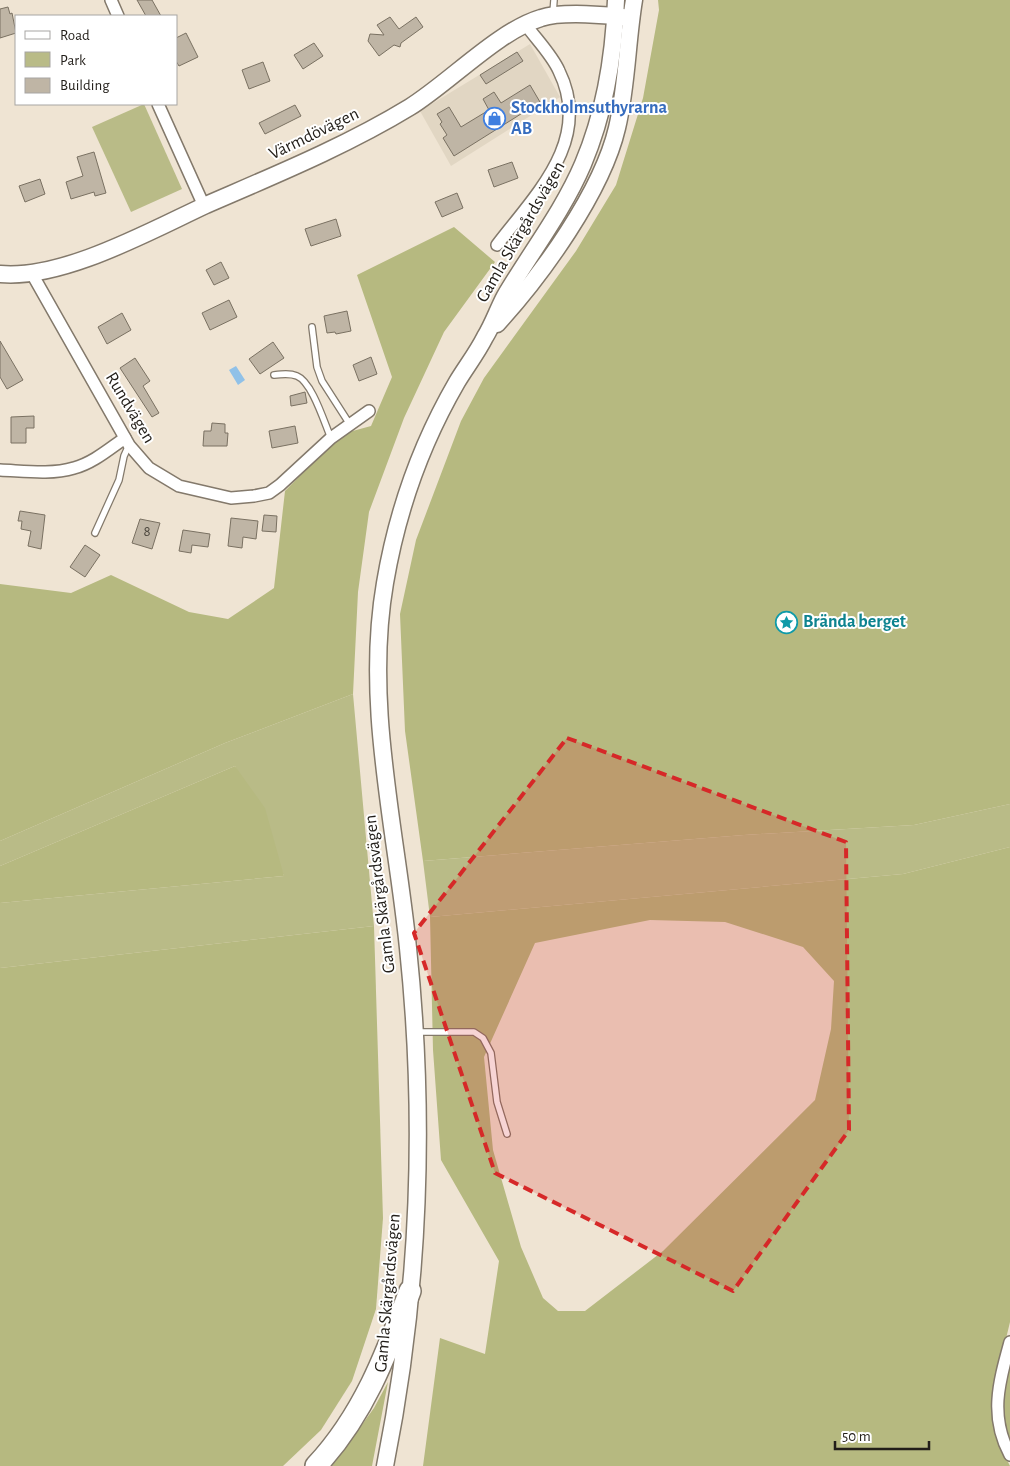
<svg xmlns="http://www.w3.org/2000/svg" width="1010" height="1466" viewBox="0 0 1010 1466" font-family="'Alegreya Sans',sans-serif">
<style>
.industrial{fill:#e1d6c3}
.green{fill:#b9bb87}
.forest{fill:#b6b980;fill-rule:evenodd}
.water{fill:#90c1e8}
.building{fill:#bfb5a5;stroke:#7a7162}
.lines{fill:none;stroke-linecap:round;stroke-linejoin:round}
.lane-casing{stroke:#83796b;stroke-width:8}
.street-casing{stroke:#83796b;stroke-width:14}
.secondary-casing{stroke:#83796b;stroke-width:19}
.highway-casing{stroke:#83796b;stroke-width:24}
.lane{stroke:#fff;stroke-width:5.5}
.street{stroke:#fff;stroke-width:11}
.secondary{stroke:#fff;stroke-width:16}
.highway{stroke:#fff;stroke-width:21}
.marked{fill:#d62828;fill-opacity:0.2;stroke:#d62828;stroke-width:4;stroke-dasharray:10 6;stroke-linejoin:round}
.labels{text-anchor:middle;dominant-baseline:central;stroke-width:4;stroke-linejoin:round;paint-order:stroke}
.number-label{font-size:15px;fill:#49443c}
.shop-label{font-size:18px;font-weight:bold;fill:#366cbe;stroke:#fff;text-anchor:start}
.street-label{font-size:18px;fill:#221e19;stroke:#fff}
.culture-label{font-size:18px;font-weight:bold;fill:#0d838f;stroke:#fff;text-anchor:start}
</style>
<rect width="100%" height="100%" fill="#efe4d3"/>
<polygon class="industrial" points="530,44 560,97 451,166 420,111"/>
<g class="green">
<polygon points="144,104 182,189 131,212 92,127"/>
<polygon points="353,694 374,926 0,968 0,903 284,876 235,766 0,866 0,841 225,743"/>
<polygon points="1010,804 1010,847 903,874 430,917 423,861 744,835 914,825"/>
</g>
<g class="forest">
<polygon points="658,0 1010,0 1010,804 914,825 744,835 423,861 405,731 400,614 416,540 461,421 484,378 576,251 616,185 643,98 659,10"/>
<polygon points="454,227 495,262 444,332 404,418 369,512 358,592 353,694 225,743 0,841 0,584 71,593 111,575 189,612 228,619 274,588 285,491 333,442 349,432 371,426 392,377 357,275"/>
<polygon points="235,766 265,808 284,876 0,903 0,866"/>
<path d="M 1010,847 L 1010,1322 L 991,1401 L 1001,1448 L 1010,1466 L 423,1466 L 440,1338 L 485,1354 L 499,1261 L 441,1160 L 433,1050 L 430,917 L 903,874 ZM 650,920 L 725,922 L 769,936 L 803,947 L 834,981 L 831,1029 L 815,1100 L 663,1251 L 585,1311 L 558,1311 L 543,1298 L 521,1247 L 493,1150 L 484,1057 L 535,943 Z"/>
<polygon points="374,926 383,1218 376,1309 352,1381 321,1430 283,1466 0,1466 0,968"/>
<path d="M 1010,1359 L 1010,1445 C 997,1410 1002,1394 1010,1359 Z"/>
<polygon points="388,1382 372,1466 332,1466 374,1408"/>
</g>
<polygon class="water" points="236,366 245,380 238,385 229,370"/>
<g class="building">
<polygon points="137,0 152,0 161,16 146,16"/>
<polygon points="8,7 10,14 12,13 16,33 0,38 0,9"/>
<polygon points="390,17 399,29 416,17 423,27 401,43 400,47 394,45 379,56 368,41 370,34 384,35 377,25"/>
<polygon points="186,33 198,57 179,66 176,61 176,38"/>
<polygon points="314,43 323,56 303,69 294,55"/>
<polygon points="517,52 523,61 486,84 480,75"/>
<polygon points="263,62 270,81 249,89 242,70"/>
<polygon points="530,85 540,102 454,156 443,138 447,135 440,124 442,122 437,114 449,107 461,127 489,110 483,99 494,92 501,103"/>
<polygon points="295,105 301,116 265,134 259,123"/>
<polygon points="94,152 106,193 95,196 94,192 71,199 66,182 83,176 77,157"/>
<polygon points="512,162 518,178 494,187 488,170"/>
<polygon points="40,179 45,194 25,202 19,186"/>
<polygon points="457,193 463,208 442,217 435,202"/>
<polygon points="336,219 341,236 311,246 305,229"/>
<polygon points="221,262 229,278 214,285 206,270"/>
<polygon points="229,300 237,317 210,330 202,313"/>
<polygon points="347,311 351,331 336,334 335,332 327,333 324,316"/>
<polygon points="122,313 131,330 107,344 98,327"/>
<polygon points="0,341 23,380 7,389 0,377"/>
<polygon points="273,342 284,358 260,374 249,359"/>
<polygon points="371,357 377,374 359,381 353,365"/>
<polygon points="135,358 150,381 143,386 159,413 152,417 120,368"/>
<polygon points="305,392 307,403 291,406 290,396"/>
<polygon points="34,416 34,428 26,428 26,443 11,443 11,417"/>
<polygon points="212,423 225,424 225,433 228,433 227,446 203,446 204,431 211,431"/>
<polygon points="295,426 298,443 272,448 269,431"/>
<polygon points="20,511 45,515 41,549 28,546 31,531 21,529 22,521 18,521"/>
<polygon points="264,515 277,516 276,532 262,531"/>
<polygon points="231,518 258,521 256,539 243,537 242,548 228,546"/>
<polygon points="140,519 160,523 152,549 132,543"/>
<polygon points="183,530 210,534 208,547 192,545 191,553 179,551"/>
<polygon points="85,545 100,555 85,577 70,567"/>
</g>
<g class="lines">
<defs>
<g id="lane">
<polyline points="553,13 554,0"/>
<polyline points="312,327 317,367 322,381 349,423"/>
<path d="M 274,375 C 282,374 290,373 297,376 C 312,382 324,422 331,438"/>
<polyline points="95,533 119,480 124,456 129,445"/>
<polyline points="417,1032 474,1032 483,1038 491,1053 497,1102 507,1134"/>
</g>
<g id="street">
<polyline points="111,0 118,16"/>
<polyline points="158,104 204,206"/>
<path d="M 497,245 C 536,194 593,140 559,71 C 552,55 536,39 526,25"/>
<polyline points="31,272 129,445 149,468 179,486 231,498 254,496 269,493 280,485 331,438 369,411"/>
<path d="M 0,470 C 24,471 51,475 74,468 C 93,463 109,449 125,438"/>
<path d="M 1010,1342 C 999,1382 989,1416 1010,1455"/>
</g>
<g id="secondary">
<path d="M 0,274 C 62,280 150,231 206,205 C 275,175 346,146 410,107 C 450,82 498,31 541,18 C 562,11 609,15 631,18"/>
<path d="M 497,324 C 541,276 602,192 617,128 C 627,86 627,42 634,0"/>
<path d="M 385,1466 C 419,1297 426,1120 408,948 C 396,828 364,704 385,583 C 397,512 421,444 457,382 C 466,367 477,353 485,337 C 493,324 498,309 505,296 C 531,252 563,211 583,164 C 605,112 614,56 616,0"/>
</g>
<path id="highway" d="M 316,1466 C 363,1416 386,1355 410,1291"/>
</defs>
<use href="#lane" class="lane-casing"/>
<use href="#street" class="street-casing"/>
<use href="#secondary" class="secondary-casing"/>
<use href="#highway" class="highway-casing"/>
<use href="#lane" class="lane"/>
<use href="#street" class="street"/>
<use href="#secondary" class="secondary"/>
<use href="#highway" class="highway"/>
</g>
<path class="marked" d="M 567,738 L 846,842 L 849,1130 L 733,1291 L 495,1173 L 414,933 Z"/>
<defs>
<symbol id="shop-ring" viewBox="-11 -11 22 22"><circle r="9.5" fill="#fff" stroke="#3f7fe0" stroke-width="1.5"/><path d="M-5-2.5h2.3a2.7 3.5 0 0 1 5.4 0H5L5.5 6h-11ZM-1.5-2.5h3a1.5 2.3 0 0 0-3 0Z" fill="#3f7fe0"/></symbol>
<symbol id="sight-ring" viewBox="-11 -11 22 22"><circle r="9.5" fill="#fff" stroke="#0f9aa8" stroke-width="1.5"/><path d="M0-6L1.8-2.2L6-1.7L2.9 1.2L3.7 5.4L0 3.3L-3.7 5.4L-2.9 1.2L-6-1.7L-1.8-2.2Z" fill="#0f9aa8"/></symbol>
</defs>
<g fill-rule="evenodd">
<use href="#shop-ring" x="482" y="106" width="25" height="25"/>
<use href="#sight-ring" x="774" y="610" width="25" height="25"/>
</g>
<g class="labels">
<g class="number-label">
<text x="147" y="531">8</text>
</g>
<g class="shop-label">
<text x="511" y="108">Stockholmsuthyrarna<tspan x="511" dy="21">AB</tspan></text>
</g>
<g class="street-label">
<text transform="translate(314 134) rotate(-26)">Värmdövägen</text>
<text transform="translate(521 232) rotate(-60)">Gamla Skärgårdsvägen</text>
<text transform="translate(130 408) rotate(59)">Rundvägen</text>
<text transform="translate(380 894) rotate(-97)">Gamla Skärgårdsvägen</text>
<text transform="translate(388 1293) rotate(-85)">Gamla Skärgårdsvägen</text>
</g>
<g class="culture-label">
<text x="803" y="622">Brända berget</text>
</g>
</g>
<rect x="15" y="15" width="162" height="90" fill="#ffffff" stroke="#a7a5a3"/>
<rect x="25" y="31" width="25" height="8" fill="#ffffff" stroke="#a7a5a3"/>
<text x="60" y="40" font-size="15" fill="#221e19">Road</text>
<rect x="25" y="52" width="25" height="15" fill="#b9bb87" stroke="#a7a5a3"/>
<text x="60" y="65" font-size="15" fill="#221e19">Park</text>
<rect x="25" y="78" width="25" height="15" fill="#bfb5a5" stroke="#a7a5a3"/>
<text x="60" y="90" font-size="15" fill="#221e19">Building</text>
<path d="M835 1441v8h94v-8" fill="none" stroke="#221e19" stroke-width="2.5"/>
<text x="842" y="1441" font-size="15" fill="#221e19" stroke="#ffffff" stroke-width="4" paint-order="stroke">50 m</text>
</svg>
